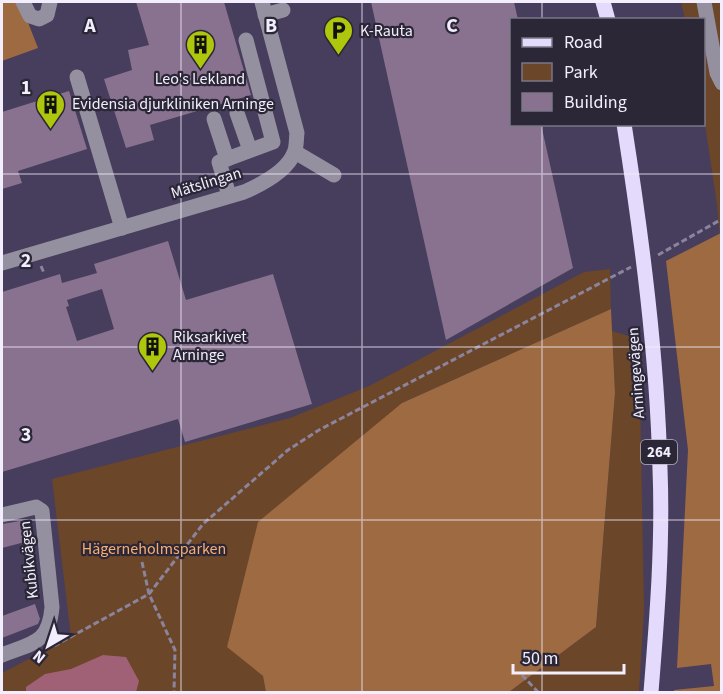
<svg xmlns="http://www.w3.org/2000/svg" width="723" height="694" viewBox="0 0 723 694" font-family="'Source Sans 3',sans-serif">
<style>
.green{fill:#6b4629}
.forest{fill:#9d6a42}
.water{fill:#a06177}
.building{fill:#897290;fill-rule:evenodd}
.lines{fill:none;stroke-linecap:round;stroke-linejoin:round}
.path{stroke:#8b849c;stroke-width:3;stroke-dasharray:6 3;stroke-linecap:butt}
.minor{stroke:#9490a0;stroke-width:15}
.major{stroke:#e4dbfc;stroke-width:15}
.grid{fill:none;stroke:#f2eefd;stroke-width:1.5;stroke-opacity:0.55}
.labels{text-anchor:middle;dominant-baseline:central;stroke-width:4.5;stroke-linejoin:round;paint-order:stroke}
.shield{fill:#2b2736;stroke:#b6b2c1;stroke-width:1.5}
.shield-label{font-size:15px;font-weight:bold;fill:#f2eefd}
.poi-label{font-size:16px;fill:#f2eefd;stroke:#2b2736;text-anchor:start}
.street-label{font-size:16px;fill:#f2eefd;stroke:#2b2736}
.park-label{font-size:16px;fill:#f8ad72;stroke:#2b2736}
.grid-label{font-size:20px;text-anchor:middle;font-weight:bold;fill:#f2eefd;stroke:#2b2736;stroke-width:4.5;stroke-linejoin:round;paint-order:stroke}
</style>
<rect width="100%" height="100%" fill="#473d5c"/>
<g class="green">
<polygon points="681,2 721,2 721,249 717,205 704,118 704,20 685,19"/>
<polygon points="610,269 611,309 402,403 227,646 263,676 266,692 2,692 2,673 71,637 52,479 290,418 369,386 584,272"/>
<polygon points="612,331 639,339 644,609 639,692 509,692 596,627 615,393"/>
</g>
<g class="forest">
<polygon points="2,2 20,2 38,48 2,61"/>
<polygon points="721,233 721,692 674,692 674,690 714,686 711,664 677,668 688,450 666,261"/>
<polygon points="611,309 615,393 596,627 509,692 266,692 263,676 227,647 258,522 402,403"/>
</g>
<polygon class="water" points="103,655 126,657 139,681 136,692 26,692 26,687 45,674 71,669"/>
<g class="building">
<polygon points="136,2 224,2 251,95 150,125 154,140 126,148 104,79 132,70 128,50 149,45"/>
<polygon points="371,2 514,2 518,20 512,20 512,124 541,124 573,268 446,340"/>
<polygon points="69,91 87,149 18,171 22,183 2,189 2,112"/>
<path d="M 168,241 L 186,300 L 273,274 L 312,404 L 185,442 L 178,419 L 2,472 L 2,292 L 60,274 L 62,283 L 97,273 L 94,264 ZM 102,289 L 114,329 L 77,341 L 66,307 L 69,306 L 67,300 Z"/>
<polygon points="20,521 25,542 2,548 2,524"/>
<polygon points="35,604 40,619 38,624 2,638 2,616"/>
</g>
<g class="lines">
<g class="path">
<polyline points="658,255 722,219"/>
<polyline points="41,266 44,273"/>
<polyline points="142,562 149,594 175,650 174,692"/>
<polyline points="54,646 149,594 203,524 288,450 319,430 631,267"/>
<polyline points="522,675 538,692"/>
</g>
<g class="minor">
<polyline points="23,2 30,16 39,19 47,15 50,2"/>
<polyline points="704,2 717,73 722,83"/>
<polyline points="265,15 283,10"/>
<polyline points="77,77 122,228"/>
<polyline points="237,113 250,150"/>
<polyline points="214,119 227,159"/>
<polyline points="295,152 334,175"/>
<polyline points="229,195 219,162 273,142 246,40"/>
<path d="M 2,263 L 244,192 C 260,185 287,171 294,153 C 297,147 296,139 297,133 L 262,2"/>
<path d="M 2,515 L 36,507 L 42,511 L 52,607 C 49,644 32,643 2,655"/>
</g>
<g class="major">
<polyline points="603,2 608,20"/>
<path d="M 624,124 C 642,239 657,354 660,469 C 663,544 657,618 651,692"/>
</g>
</g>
<path class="grid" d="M 181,2 L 181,692M 362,2 L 362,692M 542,2 L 542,20M 542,124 L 542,692M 2,174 L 722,174M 2,347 L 722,347M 2,520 L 722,520"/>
<defs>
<symbol id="parking-pin" viewBox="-11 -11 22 30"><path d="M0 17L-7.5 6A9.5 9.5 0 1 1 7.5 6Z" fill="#aec60b" stroke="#2b2736"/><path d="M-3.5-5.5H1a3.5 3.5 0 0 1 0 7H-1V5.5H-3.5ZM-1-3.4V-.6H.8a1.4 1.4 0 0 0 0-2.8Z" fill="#111"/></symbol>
<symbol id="building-pin" viewBox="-11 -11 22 30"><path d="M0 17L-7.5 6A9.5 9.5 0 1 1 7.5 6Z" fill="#aec60b" stroke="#2b2736"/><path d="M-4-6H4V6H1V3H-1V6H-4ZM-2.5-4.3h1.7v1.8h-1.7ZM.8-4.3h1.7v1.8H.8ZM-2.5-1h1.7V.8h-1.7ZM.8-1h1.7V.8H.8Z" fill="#111"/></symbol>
</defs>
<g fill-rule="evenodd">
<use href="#parking-pin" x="322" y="14" width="33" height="45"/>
<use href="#building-pin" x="184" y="28" width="33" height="45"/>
<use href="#building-pin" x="34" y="88" width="33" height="45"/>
<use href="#building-pin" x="136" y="330" width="33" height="45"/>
</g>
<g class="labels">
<rect class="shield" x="641" y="440" width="36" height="24" rx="4.5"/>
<g class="shield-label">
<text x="659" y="452">264</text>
</g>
<g class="poi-label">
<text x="360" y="31">K-Rauta</text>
<text x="200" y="79" text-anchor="middle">Leo's Lekland</text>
<text x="72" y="104">Evidensia djurkliniken Arninge</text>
<text x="173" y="337">Riksarkivet<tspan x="173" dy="18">Arninge</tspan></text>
</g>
<g class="street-label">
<text transform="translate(206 183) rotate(-17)">Mätslingan</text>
<text transform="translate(636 373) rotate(-94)">Arningevägen</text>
<text transform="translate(29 560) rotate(-96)">Kubikvägen</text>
</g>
<g class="park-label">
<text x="154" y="549">Hägerneholmsparken</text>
</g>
</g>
<g class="grid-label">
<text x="90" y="32">A</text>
<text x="271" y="32">B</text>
<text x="452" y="32">C</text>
<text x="26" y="94">1</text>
<text x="26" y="267">2</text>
<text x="26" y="441">3</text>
</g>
<rect width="723" height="694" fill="none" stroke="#f2eefd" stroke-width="6"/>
<rect x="510" y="18" width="195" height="108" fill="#2b2736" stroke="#7b7786" stroke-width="1.5"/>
<rect x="522" y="38" width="30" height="9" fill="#e4dbfc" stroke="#7b7786" stroke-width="1.5"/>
<text x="564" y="48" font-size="18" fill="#f2eefd">Road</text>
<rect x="522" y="63" width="30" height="18" fill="#6b4629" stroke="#7b7786" stroke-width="1.5"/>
<text x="564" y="78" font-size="18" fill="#f2eefd">Park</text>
<rect x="522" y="93" width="30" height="18" fill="#897290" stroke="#7b7786" stroke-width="1.5"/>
<text x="564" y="108" font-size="18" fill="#f2eefd">Building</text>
<g transform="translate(48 646) rotate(219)" stroke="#2b2736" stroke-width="4.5" paint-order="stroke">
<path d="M0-4.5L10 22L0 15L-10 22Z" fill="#f2eefd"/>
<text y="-9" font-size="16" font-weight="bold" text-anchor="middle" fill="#f2eefd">N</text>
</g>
<path d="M513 664v9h111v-9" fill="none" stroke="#f2eefd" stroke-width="3"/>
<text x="522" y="664" font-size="18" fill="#f2eefd" stroke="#2b2736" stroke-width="4.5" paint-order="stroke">50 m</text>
</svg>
